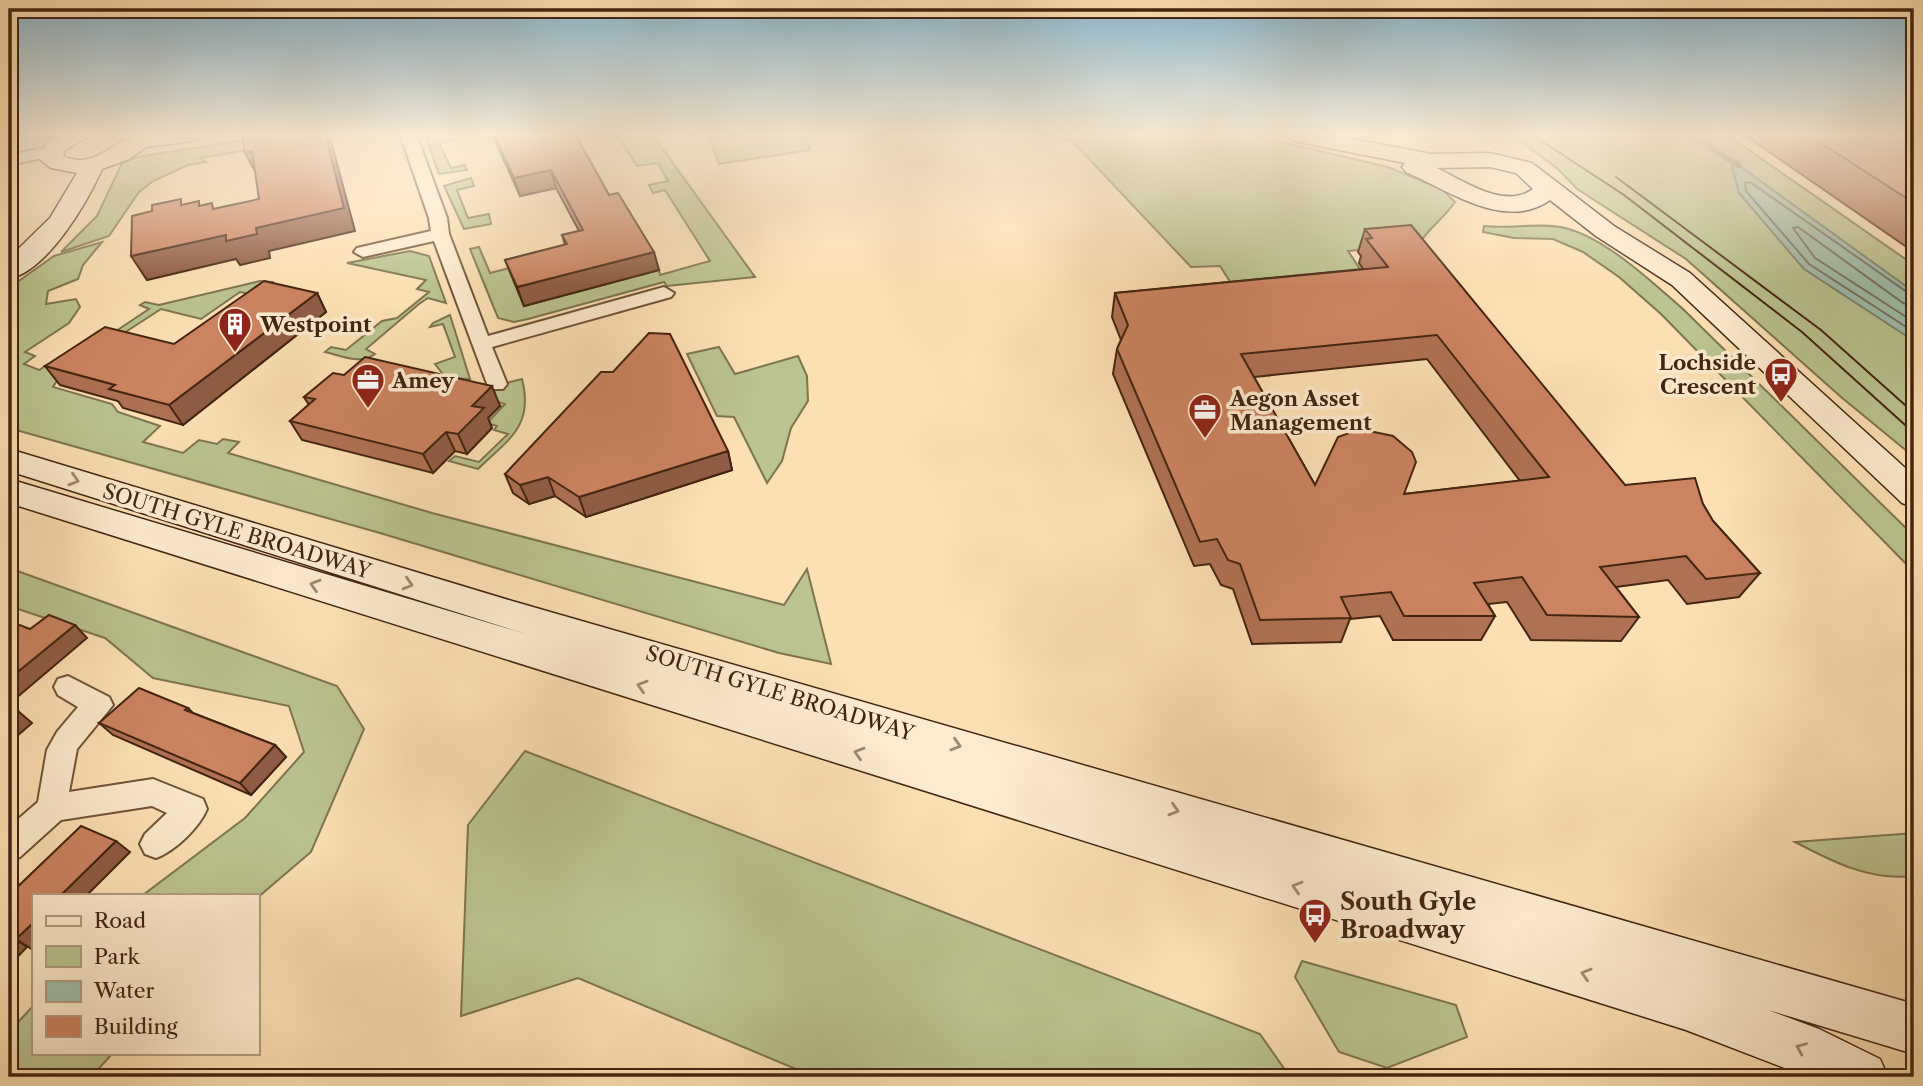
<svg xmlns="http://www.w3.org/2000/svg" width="1923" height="1086" viewBox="0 0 1923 1086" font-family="'Libre Caslon Text',serif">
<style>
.green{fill:#bbc390;stroke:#7f7450;stroke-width:2}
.water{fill:#9fbdac;stroke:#7a806e;stroke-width:2}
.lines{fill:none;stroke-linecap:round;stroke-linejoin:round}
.shore{stroke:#71705e;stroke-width:2}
.stream{stroke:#7a806e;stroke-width:6}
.street-casing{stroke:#71533a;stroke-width:4}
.secondary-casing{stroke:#432411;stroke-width:3}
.street{fill:#fdebce;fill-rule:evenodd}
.secondary{fill:#fdebce;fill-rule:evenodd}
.tram{stroke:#432411;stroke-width:2}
.wall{fill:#af7154;stroke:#432411;stroke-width:2;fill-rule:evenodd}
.shaded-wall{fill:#8f5c45;stroke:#432411;stroke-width:2}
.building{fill:#cc8362;stroke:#432411;stroke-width:2;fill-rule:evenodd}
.oneway{stroke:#a08870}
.labels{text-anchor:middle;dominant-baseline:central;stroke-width:7;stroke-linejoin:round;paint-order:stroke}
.poi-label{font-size:21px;font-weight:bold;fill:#432411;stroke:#fdebce;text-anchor:start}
.street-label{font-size:21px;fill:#432411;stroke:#fdebce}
.near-poi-label{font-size:24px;font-weight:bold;fill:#432411;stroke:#fdebce;text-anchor:start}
</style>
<rect width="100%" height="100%" fill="#fce0b4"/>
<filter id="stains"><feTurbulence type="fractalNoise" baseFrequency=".00286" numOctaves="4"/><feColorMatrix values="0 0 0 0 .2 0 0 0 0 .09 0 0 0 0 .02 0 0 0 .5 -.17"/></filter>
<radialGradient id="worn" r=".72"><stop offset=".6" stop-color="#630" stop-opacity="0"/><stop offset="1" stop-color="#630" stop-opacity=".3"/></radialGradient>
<g class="green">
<polygon points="425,134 450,134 453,140 439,143 451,168 465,165 467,170 439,174"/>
<polygon points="616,134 652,134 755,277 667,286 664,282 528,319 514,322 498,318 470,249 479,247 490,273 509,268 659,270 660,275 710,261 665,190 653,193 649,185 668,181 658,163 637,166"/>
<polygon points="708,134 803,134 810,150 719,164"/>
<path d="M 1047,134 L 1247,134 L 1388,167 L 1443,190 L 1455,202 C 1444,218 1429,228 1419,244 L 1348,251 L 1374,290 L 1243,302 L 1220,266 L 1191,267 L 1074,143 Z"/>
<polygon points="1511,134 1726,134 1914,265 1914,457 1841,397 1686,259 1577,189 1559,170"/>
<polygon points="246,140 253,149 200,158 206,162 188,165 153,181 139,192 109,236 61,252 97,216 122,163 137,157"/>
<polygon points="471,178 474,186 457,190 468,218 489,214 491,224 464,229 444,186"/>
<path d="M 1484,226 C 1511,229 1539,222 1565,228 C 1606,238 1653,283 1684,310 L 1914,536 L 1914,572 L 1661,314 L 1619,277 L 1583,252 L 1553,239 L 1514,238 L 1483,232 Z"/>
<polygon points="102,242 83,265 78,279 48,291 46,304 76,299 80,307 69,323 25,352 35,356 24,364 39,370 55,360 68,363 149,309 140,305 145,302 159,305 260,281 272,282 255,295 240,292 201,319 161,309 61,374 53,387 112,404 118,412 160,426 143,442 183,453 199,440 217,444 223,439 239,442 228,453 432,513 784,605 807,569 831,664 779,653 380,533 9,428 9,288 54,256"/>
<path d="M 410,251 L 429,256 L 446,303 L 428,298 L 419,304 L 366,349 L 375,354 C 360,365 342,356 325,352 L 331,347 L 346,350 L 382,321 L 397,318 L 429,292 L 417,289 L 426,280 L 347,263 Z"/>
<polygon points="450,315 470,379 446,378 435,364 455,357 443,324 430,327 433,323"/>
<polygon points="719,347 735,374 798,356 807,376 808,401 791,428 782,461 767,483 734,417 717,416 687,354"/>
<path d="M 522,379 C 534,426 509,439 478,469 L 449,461 L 455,456 L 479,462 L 508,434 L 494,430 L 497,426 L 487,423 L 505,404 L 495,401 L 481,389 Z"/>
<polygon points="9,568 337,686 364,729 311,852 257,898 257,895 143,895 245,818 304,752 289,706 153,678 105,638 9,606"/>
<polygon points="525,751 1260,1034 1290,1077 815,1077 578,978 461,1016 468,825"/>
<path d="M 1914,833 L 1914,876 C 1870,881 1833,862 1795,842 Z"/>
<polygon points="1302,961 1456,1005 1467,1037 1387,1068 1339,1052 1295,977"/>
<polygon points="33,1006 33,1053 113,1053 91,1077 9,1077 9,1032"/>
</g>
<polygon class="water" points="1730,159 1914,292 1914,341 1804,269 1739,193"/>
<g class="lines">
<g class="shore">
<polyline points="1914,297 1750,182 1745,183 1746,191 1809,264 1914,332"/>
<polyline points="1914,306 1903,303 1798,227 1793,228 1815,258 1914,322"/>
</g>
<polyline class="stream" points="1690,134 1738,165"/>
<defs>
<g id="street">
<polygon points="400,134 416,134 447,218 449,234 488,336 664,287 674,293 671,297 492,347 507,384 503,389 489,389 434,241 363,257 354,252 357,248 431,231 429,218"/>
<polygon points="50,147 58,152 56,155 9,165 9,155"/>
<path d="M 68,676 L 109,697 L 113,705 L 77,749 L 69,792 L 153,779 L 203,799 L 207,809 C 199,828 175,851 156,858 L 145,854 L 140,844 L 145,834 L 167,813 L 152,806 L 61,820 L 20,857 L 9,861 L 9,827 L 38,802 L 47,750 L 57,732 L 78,707 L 58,695 L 54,687 L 58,679 Z"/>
</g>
<g id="secondary">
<path d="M 65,134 L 93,134 L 65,150 L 63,156 C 94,171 115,139 138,135 C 158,131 183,132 203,134 L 192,141 L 146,147 L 129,159 L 102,169 C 87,203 48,270 9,279 L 9,258 L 50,218 L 77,173 L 51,168 L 38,158 L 48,141 Z"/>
<path d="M 1283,134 L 1326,134 L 1431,154 L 1490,153 L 1532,163 L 1614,226 L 1690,273 L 1914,476 L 1914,507 L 1902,503 L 1672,285 L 1596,236 L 1550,200 C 1505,232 1448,190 1406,172 L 1402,167 L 1405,163 L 1294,141 ZM 1490,167 L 1516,173 L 1533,189 C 1504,210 1464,181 1437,168 Z"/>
<polygon points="9,449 512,601 1914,1004 1914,1054 1768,1010 1819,1029 1880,1059 1888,1077 1808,1077 1686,1030 9,503 9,479 526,634 9,471"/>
</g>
</defs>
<use href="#street" class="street-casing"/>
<use href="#secondary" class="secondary-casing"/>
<use href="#street" class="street"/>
<use href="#secondary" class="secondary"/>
<g class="tram">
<polyline points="1531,134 1624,195 1802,332 1914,433"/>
<polyline points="1616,177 1821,330 1914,413"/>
</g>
</g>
<g class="wall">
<polygon points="492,134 575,134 609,195 659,270 524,306 505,260 565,245 562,235 579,231 556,188 520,196"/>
<polygon points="1743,134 1914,134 1914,252"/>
<path d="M 1365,229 L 1625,485 L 1703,504 L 1713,521 L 1760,573 L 1739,597 L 1687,604 L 1668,580 L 1616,587 L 1639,617 L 1621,641 L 1531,640 L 1507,602 L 1488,604 L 1495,616 L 1481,640 L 1393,640 L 1380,616 L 1350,619 L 1341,642 L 1252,644 L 1233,589 L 1221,585 L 1210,564 L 1194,566 L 1113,374 L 1117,349 L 1121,340 L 1112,317 L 1115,293 L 1363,269 L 1359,263 L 1361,256 L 1358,252 ZM 1427,359 L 1520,481 L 1404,494 L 1315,485 L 1254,377 Z"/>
<polygon points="317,293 326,312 183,425 123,408 118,401 60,385 45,366 174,344"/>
<polygon points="344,375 500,406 488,418 492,428 467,454 455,451 433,473 302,440 290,421 309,405 304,397"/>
<polygon points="728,451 732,470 586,517 555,496 529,504 513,493 505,474"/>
<polygon points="188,708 193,713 275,745 286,757 251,795 113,735 99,723"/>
</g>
<g class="shaded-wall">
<polygon points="325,134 328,134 330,137 355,231 269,251 270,258 240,265 236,259 147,280 131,256 256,228"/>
<polygon points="252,151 257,175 245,153"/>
<polygon points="551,170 556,188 520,196 514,178"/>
<polygon points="654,252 659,270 524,306 517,287"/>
<polygon points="317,293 326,312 183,425 169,405"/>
<polygon points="492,386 500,406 488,418 492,428 467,454 458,434 472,406"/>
<polygon points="446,432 455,451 433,473 423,454"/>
<polygon points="728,451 732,470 586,517 579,497"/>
<polygon points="548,477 555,496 529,504 520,485"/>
<polygon points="75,625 87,638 9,704 9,679"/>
<polygon points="18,711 32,723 9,743 9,719"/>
<polygon points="275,745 286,757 251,795 240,783"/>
<polygon points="116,841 130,852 87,895 61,895"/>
<polygon points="33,923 33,950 16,939"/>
<polygon points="11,937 27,947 9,966 9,939"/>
</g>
<g class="building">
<polygon points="242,134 325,134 344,208 256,228 257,234 226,241 226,235 131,256 132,216 152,211 152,205 181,199 181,205 199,201 199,206 212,203 213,209 259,199 252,151 245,153"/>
<polygon points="494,134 575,134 609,195 618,193 654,252 517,287 505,260 567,244 562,235 583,230 551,170 514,178"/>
<polygon points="1807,134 1914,134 1914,203"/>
<path d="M 1411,225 L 1625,485 L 1695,478 L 1703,504 L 1713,521 L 1760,573 L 1706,579 L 1686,556 L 1600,567 L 1639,617 L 1547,615 L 1522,577 L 1474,583 L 1495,616 L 1404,616 L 1391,592 L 1341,597 L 1351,618 L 1260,620 L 1240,564 L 1228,560 L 1217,539 L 1200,542 L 1117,349 L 1128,325 L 1115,293 L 1388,267 L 1366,239 L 1372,238 L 1365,229 ZM 1437,335 L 1549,477 L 1404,494 L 1416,462 L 1412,452 L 1393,436 L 1360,429 L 1338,437 L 1315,485 L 1241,354 Z"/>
<polygon points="264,281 317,293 169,405 109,389 115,385 45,366 105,327 174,344"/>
<polygon points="649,333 670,334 728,451 579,497 548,477 520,485 505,474 601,372 613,372"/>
<polygon points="365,357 492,386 472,406 484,408 458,434 446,432 423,454 290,421 315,399 304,397 333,373 344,375"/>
<polygon points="49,615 75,625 9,679 9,621 30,629"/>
<polygon points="139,688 188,708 185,710 275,745 240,783 99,723"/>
<polygon points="9,707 18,711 9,719"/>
<polygon points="81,826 116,841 61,895 33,895 33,923 16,939 11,937 9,939 9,895"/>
</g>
<defs><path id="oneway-chevron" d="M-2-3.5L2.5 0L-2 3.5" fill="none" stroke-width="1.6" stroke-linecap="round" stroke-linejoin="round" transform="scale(1.75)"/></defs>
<g class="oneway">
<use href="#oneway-chevron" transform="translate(74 480) rotate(17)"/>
<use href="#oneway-chevron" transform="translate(408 584) rotate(17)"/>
<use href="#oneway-chevron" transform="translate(315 585) rotate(-163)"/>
<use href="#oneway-chevron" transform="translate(642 686) rotate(-163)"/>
<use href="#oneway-chevron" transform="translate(956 745) rotate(17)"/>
<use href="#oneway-chevron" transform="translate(859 753) rotate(-163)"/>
<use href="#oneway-chevron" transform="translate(1174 810) rotate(17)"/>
<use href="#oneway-chevron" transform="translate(1297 887) rotate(-163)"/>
<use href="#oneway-chevron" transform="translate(1586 974) rotate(-163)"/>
<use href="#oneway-chevron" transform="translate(1801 1048) rotate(-157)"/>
</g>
<linearGradient id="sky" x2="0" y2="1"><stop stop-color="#8bb8d0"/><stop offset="0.47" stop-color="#fef1dd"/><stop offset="1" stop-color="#fef1dd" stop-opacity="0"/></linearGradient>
<rect width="1923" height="286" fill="url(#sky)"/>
<defs>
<symbol id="building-pin" viewBox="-11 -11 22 30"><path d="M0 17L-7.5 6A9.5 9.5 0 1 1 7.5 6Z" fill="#8f2418" stroke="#fdebce"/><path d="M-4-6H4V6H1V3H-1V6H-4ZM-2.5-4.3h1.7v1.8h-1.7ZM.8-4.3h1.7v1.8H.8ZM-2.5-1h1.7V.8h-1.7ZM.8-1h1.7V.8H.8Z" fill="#fff"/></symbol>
<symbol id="bus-pin" viewBox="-11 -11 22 30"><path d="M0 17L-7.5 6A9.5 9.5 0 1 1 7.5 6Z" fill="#8f2418" stroke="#fdebce"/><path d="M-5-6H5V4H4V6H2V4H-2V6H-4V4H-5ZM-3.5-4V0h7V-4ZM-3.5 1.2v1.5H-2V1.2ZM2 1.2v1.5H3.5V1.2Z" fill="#fff"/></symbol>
<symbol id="office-pin" viewBox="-11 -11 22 30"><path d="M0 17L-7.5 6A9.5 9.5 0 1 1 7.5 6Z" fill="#8f2418" stroke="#fdebce"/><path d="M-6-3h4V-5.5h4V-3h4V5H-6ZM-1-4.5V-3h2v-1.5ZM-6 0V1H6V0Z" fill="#fff"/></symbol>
</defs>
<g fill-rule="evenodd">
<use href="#building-pin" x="216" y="305" width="38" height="52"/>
<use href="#bus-pin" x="1762" y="355" width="38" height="52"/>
<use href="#office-pin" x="349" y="361" width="38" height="52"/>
<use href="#office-pin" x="1186" y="391" width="38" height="52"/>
<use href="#bus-pin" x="1296" y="896" width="38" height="52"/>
</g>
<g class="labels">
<g class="poi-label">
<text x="260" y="324">Westpoint</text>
<text x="1756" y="362" text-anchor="end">Lochside<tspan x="1756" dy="24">Crescent</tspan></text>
<text x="392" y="380">Amey</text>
<text x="1230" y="398">Aegon Asset<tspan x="1230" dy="24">Management</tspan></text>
</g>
<g class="street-label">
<text transform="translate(237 531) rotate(17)">SOUTH GYLE BROADWAY</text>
<text transform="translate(780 693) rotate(17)">SOUTH GYLE BROADWAY</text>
</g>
<g class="near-poi-label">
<text x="1340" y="901">South Gyle<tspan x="1340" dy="28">Broadway</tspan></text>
</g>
</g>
<rect width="1923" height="1086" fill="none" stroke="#fce0b4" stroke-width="35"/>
<rect x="10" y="10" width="1902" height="1065" fill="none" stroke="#432411" stroke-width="3.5"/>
<rect x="18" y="18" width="1888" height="1051" fill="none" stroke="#432411" stroke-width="2"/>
<rect x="32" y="894" width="228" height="161" fill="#fdebce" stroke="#b39b82" stroke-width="2"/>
<rect x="46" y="916" width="35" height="10" fill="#fdebce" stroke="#b39b82" stroke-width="2"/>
<text x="94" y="928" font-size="21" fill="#432411">Road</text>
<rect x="46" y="946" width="35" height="21" fill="#bbc390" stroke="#b39b82" stroke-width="2"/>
<text x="94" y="964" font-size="21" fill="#432411">Park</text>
<rect x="46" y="981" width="35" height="21" fill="#9fbdac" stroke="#b39b82" stroke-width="2"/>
<text x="94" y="998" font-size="21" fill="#432411">Water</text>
<rect x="46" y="1016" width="35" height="21" fill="#cc8362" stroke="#b39b82" stroke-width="2"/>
<text x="94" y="1034" font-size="21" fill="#432411">Building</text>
<rect width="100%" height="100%" filter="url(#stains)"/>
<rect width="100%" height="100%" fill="url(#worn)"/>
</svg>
